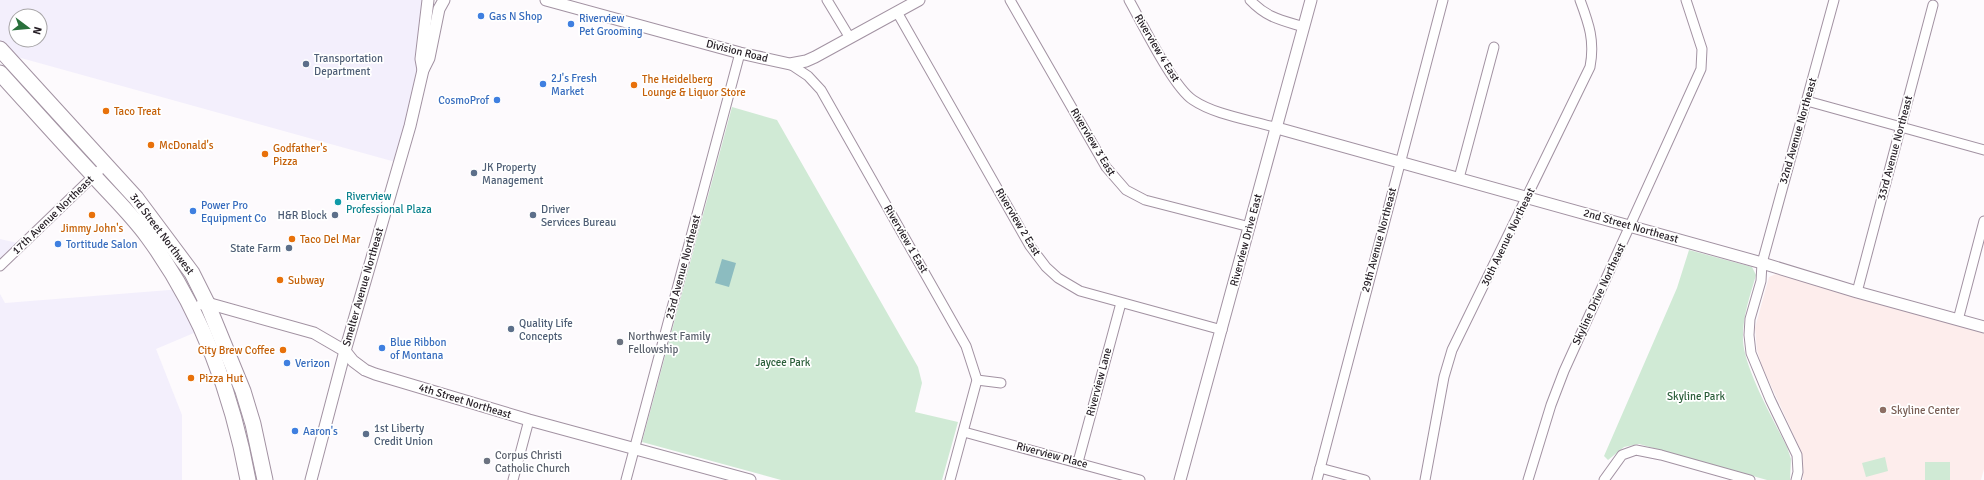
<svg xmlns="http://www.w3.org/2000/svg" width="1984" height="480" viewBox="0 0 1984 480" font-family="Signika,sans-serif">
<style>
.industrial{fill:#f3effc;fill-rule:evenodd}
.education{fill:#fdedec}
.park{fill:#d0ead5}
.water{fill:#8cbcc0}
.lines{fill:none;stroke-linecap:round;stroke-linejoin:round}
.minor-casing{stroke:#a292a2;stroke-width:11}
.tertiary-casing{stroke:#a292a2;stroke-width:13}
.trunk-casing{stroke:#a292a2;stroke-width:17}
.minor{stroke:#fff;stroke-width:9}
.tertiary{stroke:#fff;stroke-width:11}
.trunk{stroke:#fff;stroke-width:15}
.shop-dot{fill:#3f7fe0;stroke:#fff;stroke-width:1.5}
.service-dot{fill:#5c6f8a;stroke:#fff;stroke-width:1.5}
.food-dot{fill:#e8710a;stroke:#fff;stroke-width:1.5}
.culture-dot{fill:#0f9aa8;stroke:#fff;stroke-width:1.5}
.worship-dot{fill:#6b7280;stroke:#fff;stroke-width:1.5}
.education-dot{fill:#8d6e63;stroke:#fff;stroke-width:1.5}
.labels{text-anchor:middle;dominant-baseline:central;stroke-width:3.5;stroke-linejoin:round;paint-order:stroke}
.shop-label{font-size:11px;fill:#366cbe;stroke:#fff;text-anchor:start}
.street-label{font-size:11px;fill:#241d24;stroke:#fff}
.service-label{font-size:11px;fill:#4e5e75;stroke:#fff;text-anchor:start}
.food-label{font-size:11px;fill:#c56008;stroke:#fff;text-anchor:start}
.culture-label{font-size:11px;fill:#0d838f;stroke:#fff;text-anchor:start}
.worship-label{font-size:11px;fill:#5b616d;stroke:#fff;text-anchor:start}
.park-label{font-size:11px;fill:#2b5e3a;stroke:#fff}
.education-label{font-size:11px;fill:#785e54;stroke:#fff;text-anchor:start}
</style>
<rect width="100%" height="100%" fill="#fdfafd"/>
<g class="industrial">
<path d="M 0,0 L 428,0 L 425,33 L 399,163 L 3,53 L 0,49 ZM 16,16 L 40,16 L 40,40 L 16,40 Z"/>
<polygon points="0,239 22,244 0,266"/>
<polygon points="182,289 201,330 156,349 182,415 182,480 0,480 0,294 5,303"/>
</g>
<polygon class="education" points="1776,274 1984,332 1984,469 1981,480 1803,480 1802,453 1762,366 1757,350 1755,328 1769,277"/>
<g class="park">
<polygon points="732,107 777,120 918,367 922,383 915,412 958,422 942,480 781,480 642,442"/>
<path d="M 1689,250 L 1752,267 L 1756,275 C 1750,296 1742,318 1743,340 C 1744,368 1774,421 1787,447 L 1791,459 L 1790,480 L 1767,480 L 1639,444 L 1624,447 L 1608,460 L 1604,456 L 1677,288 Z"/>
<polygon points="1885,457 1888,471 1866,477 1862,463"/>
<rect x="1925" y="462" width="25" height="18"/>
</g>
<polygon class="water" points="722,259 736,263 729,287 715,283"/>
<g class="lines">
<defs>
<g id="minor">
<polyline points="827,0 850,38"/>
<polyline points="1010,0 1106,167 1126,190 1145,200 1250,227"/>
<path d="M 1129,0 C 1142,23 1173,87 1193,100 C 1215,115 1251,120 1277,128"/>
<path d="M 1250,0 C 1267,18 1281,20 1304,27"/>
<polyline points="897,12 1030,246 1046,267 1058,278 1080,291 1222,330"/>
<polyline points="790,64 808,76 821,90 966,346 977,380 950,480"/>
<polyline points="1807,101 1984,150"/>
<polyline points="1459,178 1494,47"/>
<polyline points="0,266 106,164"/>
<polyline points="1857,292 1933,5"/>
<polyline points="1958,320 1984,221"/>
<polyline points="977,380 1001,383"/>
<polyline points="964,432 1140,480"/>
<polyline points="1078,462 1121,303"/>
<polyline points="1320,468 1365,480"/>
<polyline points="513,480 529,420"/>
<polyline points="626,480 740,53"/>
<polyline points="1317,480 1443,0"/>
<path d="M 1425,480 L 1444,377 L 1452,350 L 1590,67 C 1595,41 1589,24 1580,0"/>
<polyline points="1528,480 1551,405 1564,371 1701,69 1702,49 1686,0"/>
<polyline points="1604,480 1622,455 1636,450 1661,455 1750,480"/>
<polyline points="1796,480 1798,472 1797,455 1770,399 1751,353 1749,335 1750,319 1761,281 1762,263 1834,0"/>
</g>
<g id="tertiary">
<polyline points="546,0 740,53 790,64 806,61 815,57 919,0"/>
<polyline points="423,70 421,59 428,0"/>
<polyline points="1277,128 1762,263 1857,292 1984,327"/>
<polyline points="202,304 207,303 314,333 345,351 353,361 365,370 375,374 529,420 750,480"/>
<polyline points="311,480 345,351 410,126 423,70 429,58 439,9 444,0"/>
<polyline points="1180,480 1311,0"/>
</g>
<g id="trunk">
<polyline points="0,49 136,198 192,273 207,303 243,391 253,424 265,480"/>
<path d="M 0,73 C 31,107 62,142 94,176 C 112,196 132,215 148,237 C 200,308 232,393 248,480"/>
</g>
</defs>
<use href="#minor" class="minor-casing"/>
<use href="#tertiary" class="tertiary-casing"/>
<use href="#trunk" class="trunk-casing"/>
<use href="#minor" class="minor"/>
<use href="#tertiary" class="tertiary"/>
<use href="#trunk" class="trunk"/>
</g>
<g class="shop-dot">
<circle cx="481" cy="16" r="4"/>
<circle cx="571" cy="24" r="4"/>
<circle cx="543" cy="84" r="4"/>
<circle cx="497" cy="100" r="4"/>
<circle cx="193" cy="211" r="4"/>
<circle cx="58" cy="244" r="4"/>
<circle cx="382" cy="348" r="4"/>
<circle cx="287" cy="363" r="4"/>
<circle cx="295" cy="431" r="4"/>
</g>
<g class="service-dot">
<circle cx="306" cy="64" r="4"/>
<circle cx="474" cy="173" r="4"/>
<circle cx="335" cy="215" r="4"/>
<circle cx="533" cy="215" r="4"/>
<circle cx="289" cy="248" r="4"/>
<circle cx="511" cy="329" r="4"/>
<circle cx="366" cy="434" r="4"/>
</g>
<g class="food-dot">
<circle cx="634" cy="85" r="4"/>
<circle cx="106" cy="111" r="4"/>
<circle cx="151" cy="145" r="4"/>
<circle cx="265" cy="154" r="4"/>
<circle cx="92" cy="215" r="4"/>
<circle cx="292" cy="239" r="4"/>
<circle cx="280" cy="280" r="4"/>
<circle cx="283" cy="350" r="4"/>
<circle cx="191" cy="378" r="4"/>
</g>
<circle class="culture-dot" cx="338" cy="202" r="4"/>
<g class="worship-dot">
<circle cx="620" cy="342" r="4"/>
<circle cx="487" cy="461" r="4"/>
</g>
<circle class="education-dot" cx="1883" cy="410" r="4"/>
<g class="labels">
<g class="shop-label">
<text x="489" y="16">Gas N Shop</text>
<text x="579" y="18">Riverview<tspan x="579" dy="13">Pet Grooming</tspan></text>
<text x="551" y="78">2J's Fresh<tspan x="551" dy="13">Market</tspan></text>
<text x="489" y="100" text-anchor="end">CosmoProf</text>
<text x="201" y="205">Power Pro<tspan x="201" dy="13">Equipment Co</tspan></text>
<text x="66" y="244">Tortitude Salon</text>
<text x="390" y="342">Blue Ribbon<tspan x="390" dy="13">of Montana</tspan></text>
<text x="295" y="363">Verizon</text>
<text x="303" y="431">Aaron's</text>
</g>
<g class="street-label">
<text transform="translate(1157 48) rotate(59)">Riverview 4 East</text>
<text transform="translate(737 51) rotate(14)">Division Road</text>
<text transform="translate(1798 131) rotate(-74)">32nd Avenue Northeast</text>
<text transform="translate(1093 142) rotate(59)">Riverview 3 East</text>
<text transform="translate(1895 148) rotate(-75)">33rd Avenue Northeast</text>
<text transform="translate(53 215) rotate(-44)">17th Avenue Northeast</text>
<text transform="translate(1018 222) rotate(59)">Riverview 2 East</text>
<text transform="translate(1631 226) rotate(16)">2nd Street Northeast</text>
<text transform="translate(162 234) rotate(53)">3rd Street Northwest</text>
<text transform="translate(1508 237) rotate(-64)">30th Avenue Northeast</text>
<text transform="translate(906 239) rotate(60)">Riverview 1 East</text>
<text transform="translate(1246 240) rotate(-75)">Riverview Drive East</text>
<text transform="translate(1379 240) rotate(-75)">29th Avenue Northeast</text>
<text transform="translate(683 267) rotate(-75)">23rd Avenue Northeast</text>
<text transform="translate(363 287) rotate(-74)">Smelter Avenue Northeast</text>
<text transform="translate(1599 294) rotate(-65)">Skyline Drive Northeast</text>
<text transform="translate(1099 382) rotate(-75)">Riverview Lane</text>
<text transform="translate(465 401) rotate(17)">4th Street Northeast</text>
<text transform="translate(1052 455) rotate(15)">Riverview Place</text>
</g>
<g class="service-label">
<text x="314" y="58">Transportation<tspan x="314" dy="13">Department</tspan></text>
<text x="482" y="167">JK Property<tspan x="482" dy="13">Management</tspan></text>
<text x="541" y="209">Driver<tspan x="541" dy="13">Services Bureau</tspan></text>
<text x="327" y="215" text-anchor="end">H&amp;R Block</text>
<text x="281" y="248" text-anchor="end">State Farm</text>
<text x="519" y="323">Quality Life<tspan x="519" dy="13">Concepts</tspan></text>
<text x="374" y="428">1st Liberty<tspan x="374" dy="13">Credit Union</tspan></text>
</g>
<g class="food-label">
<text x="642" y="79">The Heidelberg<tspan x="642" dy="13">Lounge &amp; Liquor Store</tspan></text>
<text x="114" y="111">Taco Treat</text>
<text x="159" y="145">McDonald's</text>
<text x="273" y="148">Godfather's<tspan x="273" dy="13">Pizza</tspan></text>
<text x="92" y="228" text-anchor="middle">Jimmy John's</text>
<text x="300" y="239">Taco Del Mar</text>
<text x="288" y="280">Subway</text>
<text x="275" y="350" text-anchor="end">City Brew Coffee</text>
<text x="199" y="378">Pizza Hut</text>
</g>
<g class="culture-label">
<text x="346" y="196">Riverview<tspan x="346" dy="13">Professional Plaza</tspan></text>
</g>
<g class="worship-label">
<text x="628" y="336">Northwest Family<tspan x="628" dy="13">Fellowship</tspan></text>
<text x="495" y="455">Corpus Christi<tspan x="495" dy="13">Catholic Church</tspan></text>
</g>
<g class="park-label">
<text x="783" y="362">Jaycee Park</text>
<text x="1696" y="396">Skyline Park</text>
</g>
<g class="education-label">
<text x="1891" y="410">Skyline Center</text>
</g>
</g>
<g transform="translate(28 28) rotate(106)"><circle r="19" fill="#ffffff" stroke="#a7a5a7"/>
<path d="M0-3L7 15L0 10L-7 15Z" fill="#29703c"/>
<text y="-6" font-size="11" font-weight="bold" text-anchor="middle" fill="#241d24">N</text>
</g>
</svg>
